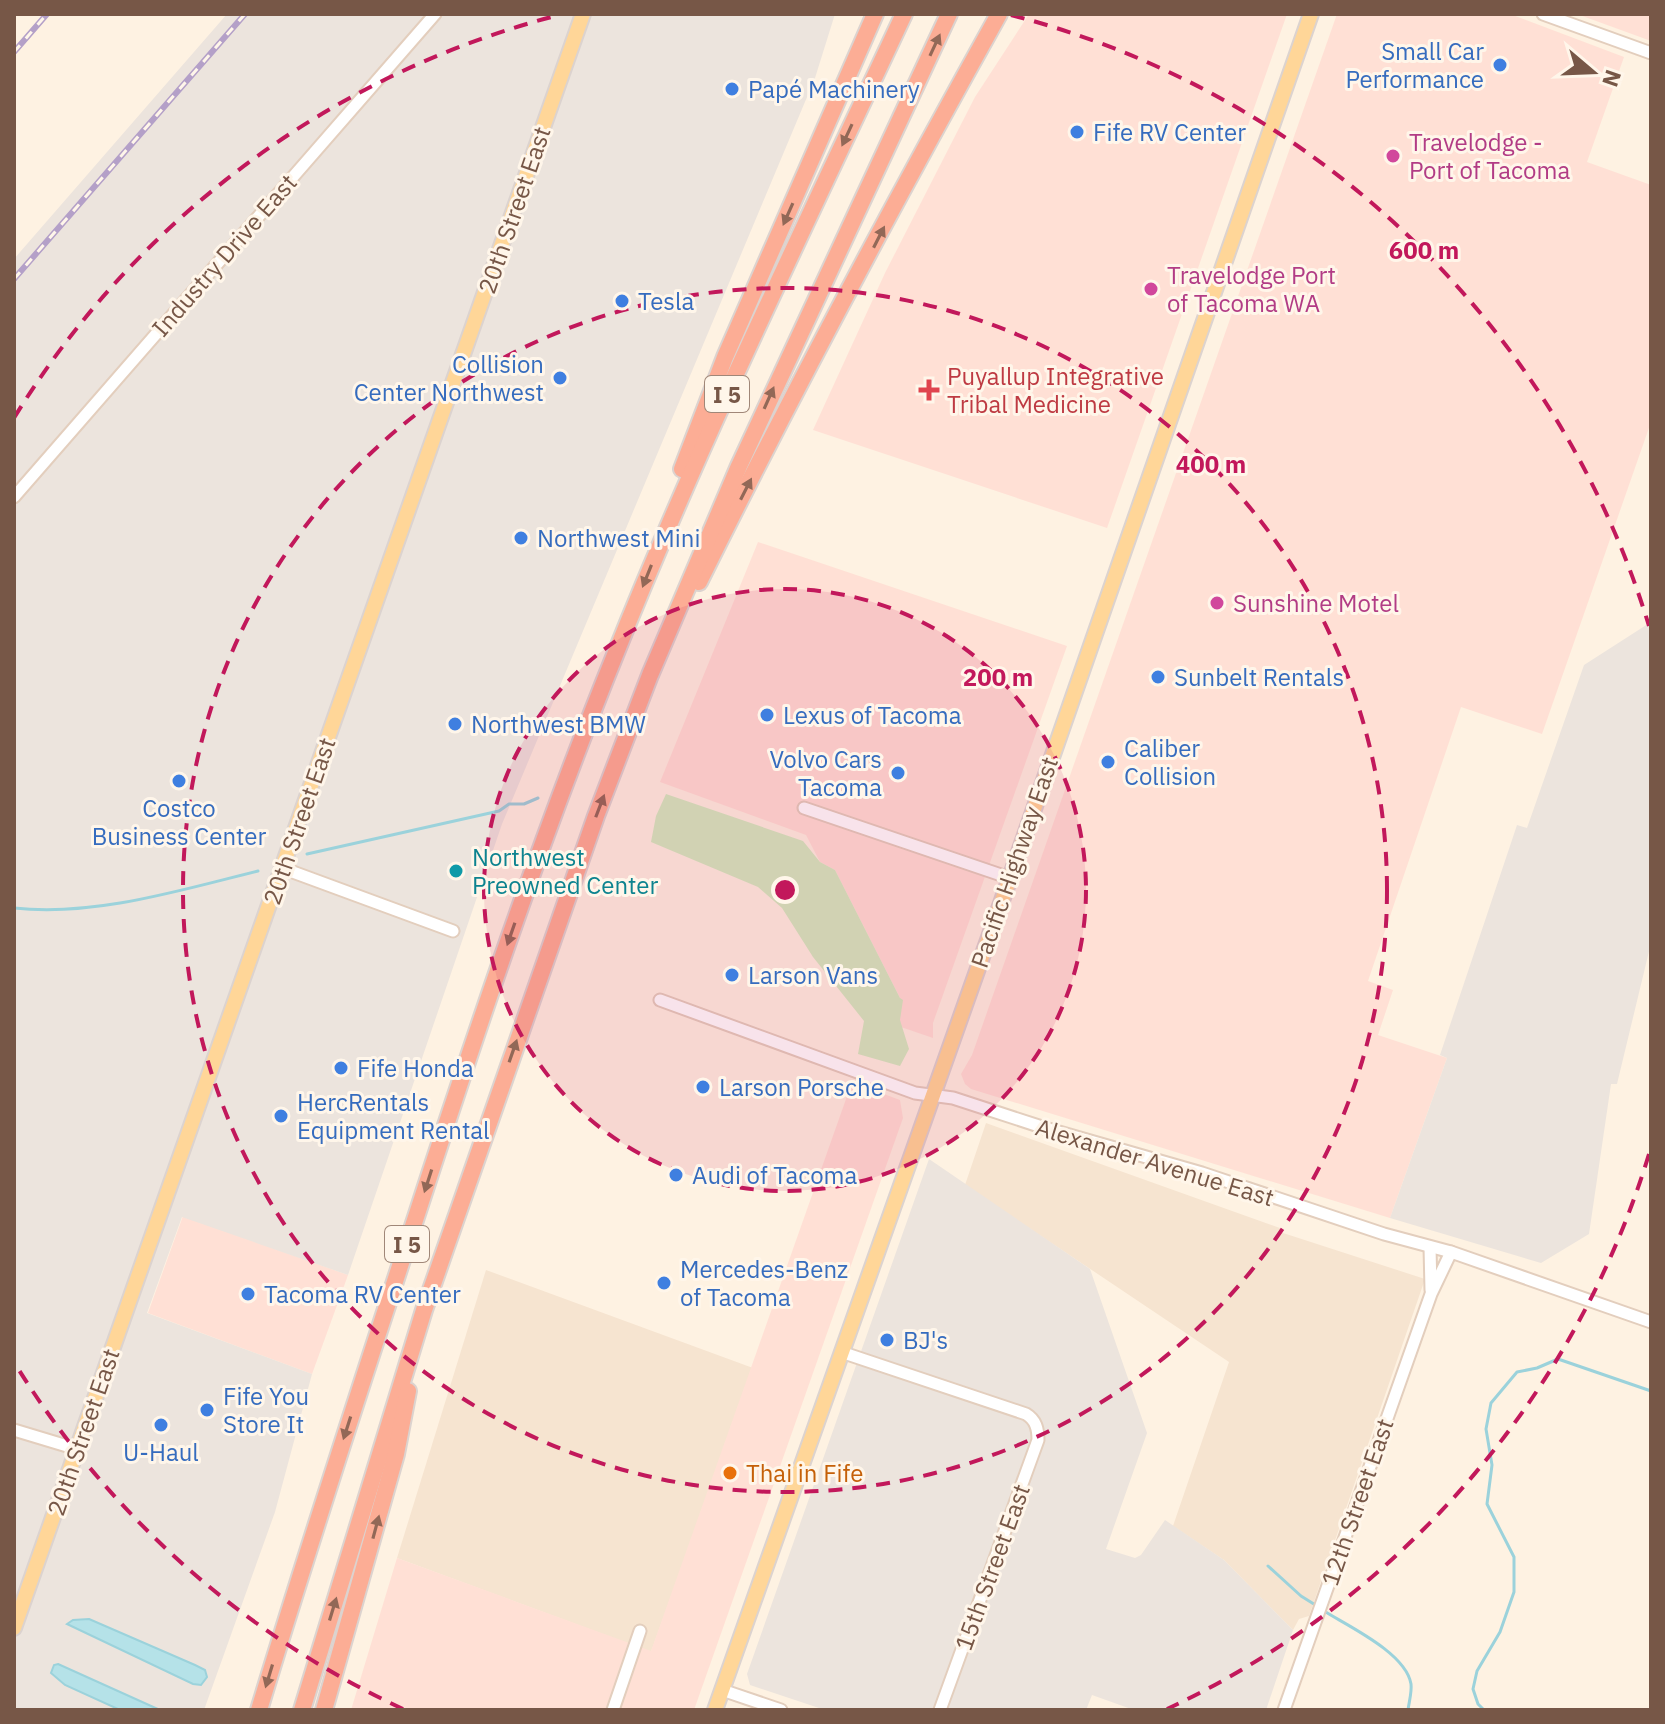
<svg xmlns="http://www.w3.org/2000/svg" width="1665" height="1724" viewBox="0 0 1665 1724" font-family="'IBM Plex Sans',sans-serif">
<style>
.residential{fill:#f6e4d0}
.commercial{fill:#ffe0d5}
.industrial{fill:#ece4dd}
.green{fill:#d3ecc0}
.water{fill:#b5e2e8;stroke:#9bd2db;stroke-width:2}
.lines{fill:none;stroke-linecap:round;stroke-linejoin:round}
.stream{stroke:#9bd2db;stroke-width:3}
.minor-casing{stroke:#e3cebd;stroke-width:15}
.major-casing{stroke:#dcd3cf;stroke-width:18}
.highway-casing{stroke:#dcd3cf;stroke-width:20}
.minor{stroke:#fff;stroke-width:11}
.major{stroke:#ffd698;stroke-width:14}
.highway{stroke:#fcad95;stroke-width:16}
.rail-casing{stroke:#b4a0c8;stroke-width:6}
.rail{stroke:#fff6ea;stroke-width:3;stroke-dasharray:9;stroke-linecap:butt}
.oneway{fill:#926857}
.ring{fill:none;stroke:#c2185b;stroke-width:4;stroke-dasharray:14 10}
.shop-dot{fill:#3f7fe0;stroke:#fff6ea;stroke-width:3}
.hotel-dot{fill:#d1479c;stroke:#fff6ea;stroke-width:3}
.health-dot{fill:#e0444e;stroke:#fff6ea;stroke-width:3}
.culture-dot{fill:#0f9aa8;stroke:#fff6ea;stroke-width:3}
.food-dot{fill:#e8710a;stroke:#fff6ea;stroke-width:3}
.labels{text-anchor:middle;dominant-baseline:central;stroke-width:6;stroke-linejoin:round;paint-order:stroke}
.shield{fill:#fff6ea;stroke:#a08778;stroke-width:2}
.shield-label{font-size:22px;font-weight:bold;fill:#775747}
.shop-label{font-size:24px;fill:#366cbe;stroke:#fff6ea;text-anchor:start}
.hotel-label{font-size:24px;fill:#b23c85;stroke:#fff6ea;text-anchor:start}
.street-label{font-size:24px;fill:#775747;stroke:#fff6ea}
.health-label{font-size:24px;fill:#be3a42;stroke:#fff6ea;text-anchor:start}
.culture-label{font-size:24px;fill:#0d838f;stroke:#fff6ea;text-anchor:start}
.food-label{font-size:24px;fill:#c56008;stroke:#fff6ea;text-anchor:start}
.centre{fill:#c2185b;stroke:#fff6ea;stroke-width:4}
.ring-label{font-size:24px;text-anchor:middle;font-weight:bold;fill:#c2185b;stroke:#fff6ea;stroke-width:6;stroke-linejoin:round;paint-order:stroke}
</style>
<rect width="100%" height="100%" fill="#fef2e2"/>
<g class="residential">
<polygon points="986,1123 1280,1228 1280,1232 1425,1279 1309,1616 1299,1619 1293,1630 1224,1560 1173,1526 1229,1362 965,1185"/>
<polygon points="486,1270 753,1368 651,1652 397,1558"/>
</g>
<g class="commercial">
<polygon points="1029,14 1287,14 1107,528 813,430 885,273 975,97"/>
<polygon points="1337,14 1510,14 1624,57 1587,162 1651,185 1651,422 1542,734 1461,707 1368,981 1393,990 1378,1035 1447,1058 1390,1218 971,1089 965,1084 961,1074 972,1055"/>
<polygon points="1577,14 1651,14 1651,41"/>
<polygon points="758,542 1067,646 933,1023 933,1038 895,1025 900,998 835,870 820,862 806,835 660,782"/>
<polygon points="852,1082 900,1100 903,1118 694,1710 351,1710 397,1558 651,1651"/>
<polygon points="183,1216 348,1275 312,1374 148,1313"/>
</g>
<g class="industrial">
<polygon points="227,14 835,14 815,78 502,824 348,1275 182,1217 147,1313 312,1374 275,1512 204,1710 14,1710 14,259"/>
<polygon points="1651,622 1651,943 1617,1084 1611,1084 1589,1234 1541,1263 1390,1218 1447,1058 1440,1055 1517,825 1527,828 1584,665"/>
<polygon points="929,1159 1090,1269 1147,1433 1106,1549 1135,1558 1141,1555 1165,1520 1224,1560 1293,1630 1266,1710 1134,1710 1092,1695 1086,1710 825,1710 750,1685 747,1674"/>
</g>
<polygon class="green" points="666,794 803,841 820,862 835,870 900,998 903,1000 900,1020 909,1049 900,1066 858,1054 864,1021 813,957 782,908 758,887 651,842 656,816"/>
<g class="water">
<polygon points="89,1619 195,1665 205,1670 207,1677 201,1685 193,1684 67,1624 73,1620"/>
<polygon points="58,1664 160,1710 120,1710 65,1685 51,1673 54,1665"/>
</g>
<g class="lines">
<g class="stream">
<polyline points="307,854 499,811 509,804 524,804 538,798"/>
<path d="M 14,908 C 94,917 181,890 258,871"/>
<polyline points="1268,1566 1301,1596 1317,1606"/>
<path d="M 1324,1611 C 1348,1626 1406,1653 1411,1684 C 1412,1692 1409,1702 1408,1710"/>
<polyline points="1484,1710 1478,1704 1473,1689 1477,1671 1500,1632 1514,1592 1514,1557 1487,1504 1492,1465 1486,1429 1491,1403 1517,1372 1537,1368 1558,1359 1651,1391"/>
</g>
<defs>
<g id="minor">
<polyline points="1543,14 1651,53"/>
<polyline points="14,497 435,14"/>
<polyline points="804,808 1010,878"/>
<polyline points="282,868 453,931"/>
<polyline points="660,1000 915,1093 953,1098 1045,1128 1202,1173 1384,1234 1451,1252 1651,1322"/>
<polyline points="1430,1247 1431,1290"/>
<path d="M 841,1352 L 1026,1414 C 1036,1420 1038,1429 1038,1440 L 940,1710"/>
<polyline points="14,1430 77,1449"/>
<polyline points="722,1690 781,1710"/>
<polyline points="613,1710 640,1631"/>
<polyline points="1284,1710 1431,1294 1451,1252"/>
</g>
<g id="major">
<polyline points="14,1628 583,14"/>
<polyline points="715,1710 1010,878 1311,14"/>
</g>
<g id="highway">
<polyline points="682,469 725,357 875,14"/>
<path d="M 699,582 C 794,390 895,201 999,14"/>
<path d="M 259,1710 C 309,1544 363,1379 417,1214 C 478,1026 541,838 615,655 C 702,437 805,226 904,14"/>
<polyline points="302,1710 424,1310 596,816 650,675 739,466 949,14"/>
<polyline points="324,1710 396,1454 408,1391"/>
</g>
</defs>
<use href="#minor" class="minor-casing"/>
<use href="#major" class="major-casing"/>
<use href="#highway" class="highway-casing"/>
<use href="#minor" class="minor"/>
<use href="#major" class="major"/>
<use href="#highway" class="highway"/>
<defs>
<g id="rail">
<polyline points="14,52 47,14"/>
<polyline points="14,279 245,14"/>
</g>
</defs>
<use href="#rail" class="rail-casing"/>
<use href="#rail" class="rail"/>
</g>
<defs><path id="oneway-solid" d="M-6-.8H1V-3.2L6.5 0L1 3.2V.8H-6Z" transform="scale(2)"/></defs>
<g class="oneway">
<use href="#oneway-solid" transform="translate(935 45) rotate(-65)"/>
<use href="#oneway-solid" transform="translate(847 135) rotate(115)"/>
<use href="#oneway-solid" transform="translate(788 214) rotate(114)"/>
<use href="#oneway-solid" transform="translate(879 237) rotate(-63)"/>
<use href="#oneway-solid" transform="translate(769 398) rotate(-66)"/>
<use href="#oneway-solid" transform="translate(746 489) rotate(-63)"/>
<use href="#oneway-solid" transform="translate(647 576) rotate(112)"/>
<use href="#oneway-solid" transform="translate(600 806) rotate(-69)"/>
<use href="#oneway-solid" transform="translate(511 934) rotate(109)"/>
<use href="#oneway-solid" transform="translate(513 1051) rotate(-71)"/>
<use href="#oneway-solid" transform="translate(428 1181) rotate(108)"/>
<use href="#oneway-solid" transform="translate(347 1428) rotate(108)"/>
<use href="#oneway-solid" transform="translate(376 1527) rotate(-75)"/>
<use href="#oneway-solid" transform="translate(333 1609) rotate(-73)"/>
<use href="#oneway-solid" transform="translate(269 1676) rotate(107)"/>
</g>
<circle cx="785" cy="890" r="301" fill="#c2185b" fill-opacity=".12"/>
<g class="ring">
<circle cx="785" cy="890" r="301"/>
<circle cx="785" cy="890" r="602"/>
<path d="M1649 1154A904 904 0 0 1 1167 1709M403 1709A904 904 0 0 1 14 1362M14 418A904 904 0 0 1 559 15M1011 15A904 904 0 0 1 1649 626"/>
</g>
<g class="shop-dot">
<circle cx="1500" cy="65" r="8"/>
<circle cx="732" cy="89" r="8"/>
<circle cx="1077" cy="132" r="8"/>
<circle cx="622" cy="301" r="8"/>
<circle cx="560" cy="378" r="8"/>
<circle cx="521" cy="538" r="8"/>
<circle cx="1158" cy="677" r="8"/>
<circle cx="767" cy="715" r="8"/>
<circle cx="455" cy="724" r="8"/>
<circle cx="1108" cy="762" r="8"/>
<circle cx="898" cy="773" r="8"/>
<circle cx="179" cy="781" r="8"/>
<circle cx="732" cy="975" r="8"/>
<circle cx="341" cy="1068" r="8"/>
<circle cx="703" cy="1087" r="8"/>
<circle cx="281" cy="1116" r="8"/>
<circle cx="676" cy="1175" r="8"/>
<circle cx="664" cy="1283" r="8"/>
<circle cx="248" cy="1294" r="8"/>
<circle cx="887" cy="1340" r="8"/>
<circle cx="207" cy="1410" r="8"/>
<circle cx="161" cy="1425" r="8"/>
</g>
<g class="hotel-dot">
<circle cx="1393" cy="156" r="8"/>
<circle cx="1151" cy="289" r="8"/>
<circle cx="1217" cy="603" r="8"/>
</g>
<path class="health-dot" d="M925 378h8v8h8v8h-8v8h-8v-8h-8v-8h8z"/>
<circle class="culture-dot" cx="456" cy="871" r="8"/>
<circle class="food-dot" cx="730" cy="1473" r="8"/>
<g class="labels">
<g class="shield">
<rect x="705" y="376" width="44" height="36" rx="6"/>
<rect x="385" y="1226" width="44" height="36" rx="6"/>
</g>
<g class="shield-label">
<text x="727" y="394">I 5</text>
<text x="407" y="1244">I 5</text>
</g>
<g class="shop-label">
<text x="1484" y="51" text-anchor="end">Small Car<tspan x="1484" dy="28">Performance</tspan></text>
<text x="748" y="89">Papé Machinery</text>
<text x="1093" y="132">Fife RV Center</text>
<text x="638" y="301">Tesla</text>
<text x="544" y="364" text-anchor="end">Collision<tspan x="544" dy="28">Center Northwest</tspan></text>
<text x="537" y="538">Northwest Mini</text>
<text x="1174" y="677">Sunbelt Rentals</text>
<text x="783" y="715">Lexus of Tacoma</text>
<text x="471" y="724">Northwest BMW</text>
<text x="1124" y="748">Caliber<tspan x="1124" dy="28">Collision</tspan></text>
<text x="882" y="759" text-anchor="end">Volvo Cars<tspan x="882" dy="28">Tacoma</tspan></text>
<text x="179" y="808" text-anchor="middle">Costco<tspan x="179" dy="28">Business Center</tspan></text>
<text x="748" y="975">Larson Vans</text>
<text x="357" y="1068">Fife Honda</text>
<text x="719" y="1087">Larson Porsche</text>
<text x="297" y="1102">HercRentals<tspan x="297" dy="28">Equipment Rental</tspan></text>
<text x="692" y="1175">Audi of Tacoma</text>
<text x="680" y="1269">Mercedes-Benz<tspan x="680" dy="28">of Tacoma</tspan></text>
<text x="264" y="1294">Tacoma RV Center</text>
<text x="903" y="1340">BJ's</text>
<text x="223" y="1396">Fife You<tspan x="223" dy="28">Store It</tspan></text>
<text x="161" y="1452" text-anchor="middle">U-Haul</text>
</g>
<g class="hotel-label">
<text x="1409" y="142">Travelodge -<tspan x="1409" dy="28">Port of Tacoma</tspan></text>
<text x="1167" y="275">Travelodge Port<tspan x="1167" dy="28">of Tacoma WA</tspan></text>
<text x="1233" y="603">Sunshine Motel</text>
</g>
<g class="street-label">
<text transform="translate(514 210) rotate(-71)">20th Street East</text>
<text transform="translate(224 255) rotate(-49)">Industry Drive East</text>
<text transform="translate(299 821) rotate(-71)">20th Street East</text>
<text transform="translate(1014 862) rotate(-71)">Pacific Highway East</text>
<text transform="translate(1155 1162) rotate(17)">Alexander Avenue East</text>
<text transform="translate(83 1432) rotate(-71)">20th Street East</text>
<text transform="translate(1357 1502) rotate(-71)">12th Street East</text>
<text transform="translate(992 1567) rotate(-70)">15th Street East</text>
</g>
<g class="health-label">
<text x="947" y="376">Puyallup Integrative<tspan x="947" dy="28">Tribal Medicine</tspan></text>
</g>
<g class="culture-label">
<text x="472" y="857">Northwest<tspan x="472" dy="28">Preowned Center</tspan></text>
</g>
<g class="food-label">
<text x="746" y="1473">Thai in Fife</text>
</g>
</g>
<circle cx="785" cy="890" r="12" class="centre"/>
<g class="ring-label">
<text x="1424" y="259">600 m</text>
<text x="1211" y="473">400 m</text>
<text x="998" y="686">200 m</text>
</g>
<rect width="1665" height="1724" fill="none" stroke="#775747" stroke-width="32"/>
<g transform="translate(1593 72) rotate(109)" stroke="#fff6ea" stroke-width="6" paint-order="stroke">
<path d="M0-6L14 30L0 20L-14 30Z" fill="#775747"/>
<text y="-12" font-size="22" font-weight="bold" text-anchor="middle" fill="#775747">N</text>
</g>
</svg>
